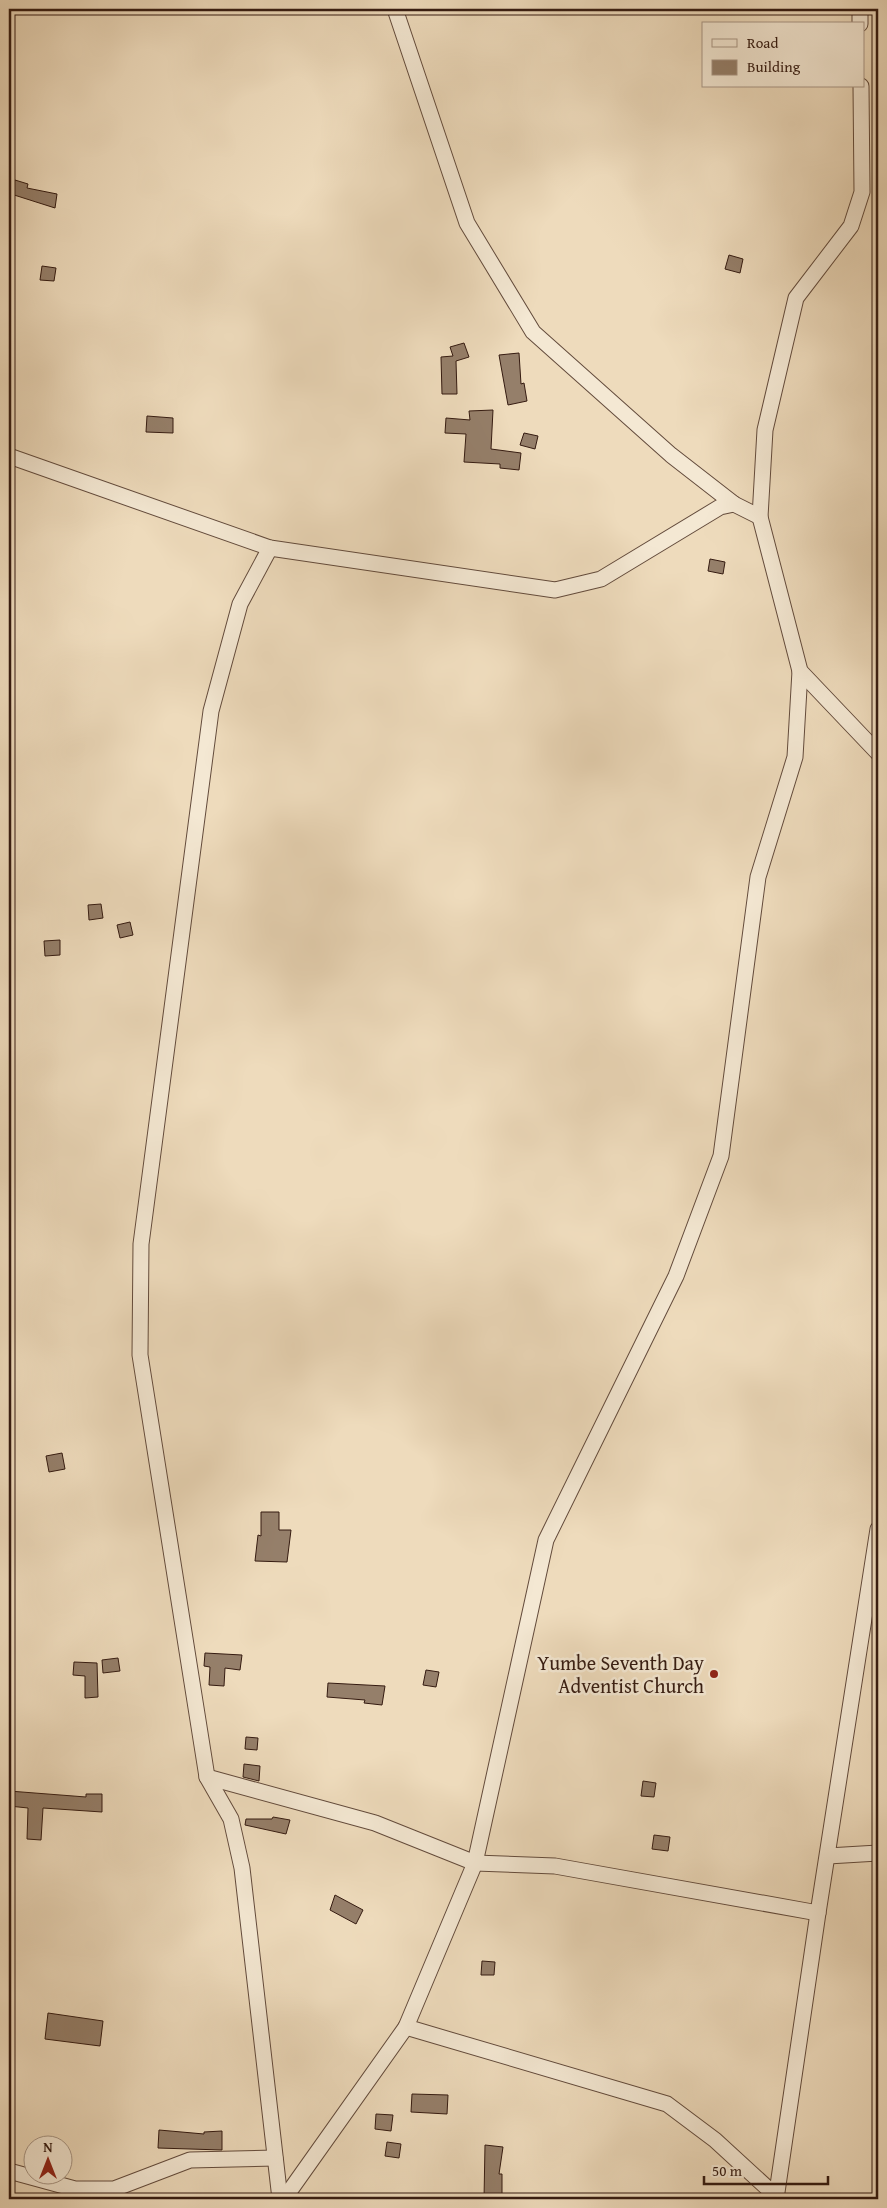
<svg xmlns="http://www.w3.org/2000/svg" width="887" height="2208" viewBox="0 0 887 2208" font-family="'Gentium Book Plus',serif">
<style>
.building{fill:#957f6a;stroke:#351b11}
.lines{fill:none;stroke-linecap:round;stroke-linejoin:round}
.street-casing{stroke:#634b3c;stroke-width:17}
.street{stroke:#f4e8d3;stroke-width:15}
.poi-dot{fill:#8f2418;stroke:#f4e8d3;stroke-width:2}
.labels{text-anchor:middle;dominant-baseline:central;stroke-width:5;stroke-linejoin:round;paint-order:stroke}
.poi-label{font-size:20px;fill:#351b11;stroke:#f4e8d3;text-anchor:end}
</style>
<rect width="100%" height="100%" fill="#eedbbc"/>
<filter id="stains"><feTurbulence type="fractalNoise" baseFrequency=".004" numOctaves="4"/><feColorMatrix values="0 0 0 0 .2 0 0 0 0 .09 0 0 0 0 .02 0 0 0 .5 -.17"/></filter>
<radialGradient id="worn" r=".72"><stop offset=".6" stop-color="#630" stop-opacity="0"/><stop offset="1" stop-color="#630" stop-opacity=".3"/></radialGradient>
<g class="building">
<polygon points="15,180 28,184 27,188 57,194 55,208 11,194"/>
<polygon points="729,255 743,259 740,273 725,269"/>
<polygon points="42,266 56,268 54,281 40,280"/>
<polygon points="464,343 469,357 456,361 457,394 442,394 441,357 453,356 450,347"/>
<polygon points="519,353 521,384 524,383 527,401 508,405 499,355"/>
<polygon points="493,410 491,449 521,453 519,470 500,468 500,464 464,462 466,434 445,433 446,418 470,420 469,411"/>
<polygon points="147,416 173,418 173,433 146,432"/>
<polygon points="524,433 538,436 535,449 520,445"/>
<polygon points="710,559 725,562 723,574 708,571"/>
<polygon points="101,904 103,918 89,920 88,905"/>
<polygon points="130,922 133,935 120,938 117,925"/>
<polygon points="60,940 60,955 45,956 44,941"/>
<polygon points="62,1453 65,1469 49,1472 46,1456"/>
<polygon points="261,1512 279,1512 279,1530 291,1530 287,1562 255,1561 258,1535 261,1536"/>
<polygon points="205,1653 242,1655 240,1670 225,1668 224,1686 209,1685 210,1667 204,1666"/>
<polygon points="118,1658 120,1671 103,1673 102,1660"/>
<polygon points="74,1662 97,1663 98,1697 85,1698 85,1676 73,1675"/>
<polygon points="426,1670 439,1672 436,1687 423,1685"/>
<polygon points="328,1683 385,1686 382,1705 364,1703 365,1700 327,1697"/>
<polygon points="246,1737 258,1738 257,1750 245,1749"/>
<polygon points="244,1764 260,1766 259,1781 243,1777"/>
<polygon points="643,1781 656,1783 654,1797 641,1796"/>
<polygon points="9,1791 86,1797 86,1794 102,1794 102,1812 43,1808 41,1840 27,1839 28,1808 9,1806"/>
<polygon points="273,1817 290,1820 286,1834 245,1825 246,1819 272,1819"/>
<polygon points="654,1835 670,1837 668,1851 652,1849"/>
<polygon points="335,1895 363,1910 356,1924 330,1910"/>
<polygon points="482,1961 495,1962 494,1975 481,1975"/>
<polygon points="48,2013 103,2021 100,2046 45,2039"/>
<polygon points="412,2094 448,2095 447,2114 411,2112"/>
<polygon points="376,2114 393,2115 391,2131 375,2129"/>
<polygon points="159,2130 204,2134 204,2132 222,2131 222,2150 158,2148"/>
<polygon points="387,2142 401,2144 399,2158 385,2156"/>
<polygon points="485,2145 503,2147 499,2174 502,2174 502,2199 484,2199"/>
</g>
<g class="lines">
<defs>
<g id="street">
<polyline points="395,9 467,223 533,332 671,455 734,504 760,517"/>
<polyline points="860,9 860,24"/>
<polyline points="861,86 862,192 851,226 796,298 765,430 760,517 800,671 878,753"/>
<polyline points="9,456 270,548 555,590 601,579 720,507 734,504"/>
<polyline points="270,548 240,604 211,711 141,1244 140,1355 207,1777 231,1819 242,1868 280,2199"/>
<polyline points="207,1777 375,1823 475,1863 555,1866 818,1913"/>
<polyline points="828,1856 878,1853"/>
<polyline points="406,2027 667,2104 715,2140 776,2196"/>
<polyline points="9,2171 75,2189 114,2189 190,2160 275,2158"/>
<polyline points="284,2199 406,2027 475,1863 546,1540 676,1276 721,1156 758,877 795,757 800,671"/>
<polyline points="776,2199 818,1913 878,1529"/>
</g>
</defs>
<use href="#street" class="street-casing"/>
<use href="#street" class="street"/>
</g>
<circle class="poi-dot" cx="714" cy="1674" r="5"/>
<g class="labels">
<g class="poi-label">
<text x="704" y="1662">Yumbe Seventh Day<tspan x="704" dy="23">Adventist Church</tspan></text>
</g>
</g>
<rect width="887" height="2208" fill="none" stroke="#eedbbc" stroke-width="30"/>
<rect x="10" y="10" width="867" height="2188" fill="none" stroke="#351b11" stroke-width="2.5"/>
<rect x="15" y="15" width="857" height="2178" fill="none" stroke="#351b11"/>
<rect x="702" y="22" width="162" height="65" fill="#f4e8d3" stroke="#a89685"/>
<rect x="712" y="39" width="25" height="8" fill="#f4e8d3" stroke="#a89685"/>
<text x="747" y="48" font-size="15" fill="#351b11">Road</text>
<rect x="712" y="60" width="25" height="15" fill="#957f6a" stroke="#a89685"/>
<text x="747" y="72" font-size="15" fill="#351b11">Building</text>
<g transform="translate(48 2160)"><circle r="24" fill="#f4e8d3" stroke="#a89685"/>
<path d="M0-4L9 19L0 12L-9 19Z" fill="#8f2418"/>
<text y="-8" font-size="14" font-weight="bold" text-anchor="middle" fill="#351b11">N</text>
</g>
<path d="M704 2176v8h124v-8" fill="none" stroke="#351b11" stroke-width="2.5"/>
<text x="712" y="2176" font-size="15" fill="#351b11" stroke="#f4e8d3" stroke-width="4" paint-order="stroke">50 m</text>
<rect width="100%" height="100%" filter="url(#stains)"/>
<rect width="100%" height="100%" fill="url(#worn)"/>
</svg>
